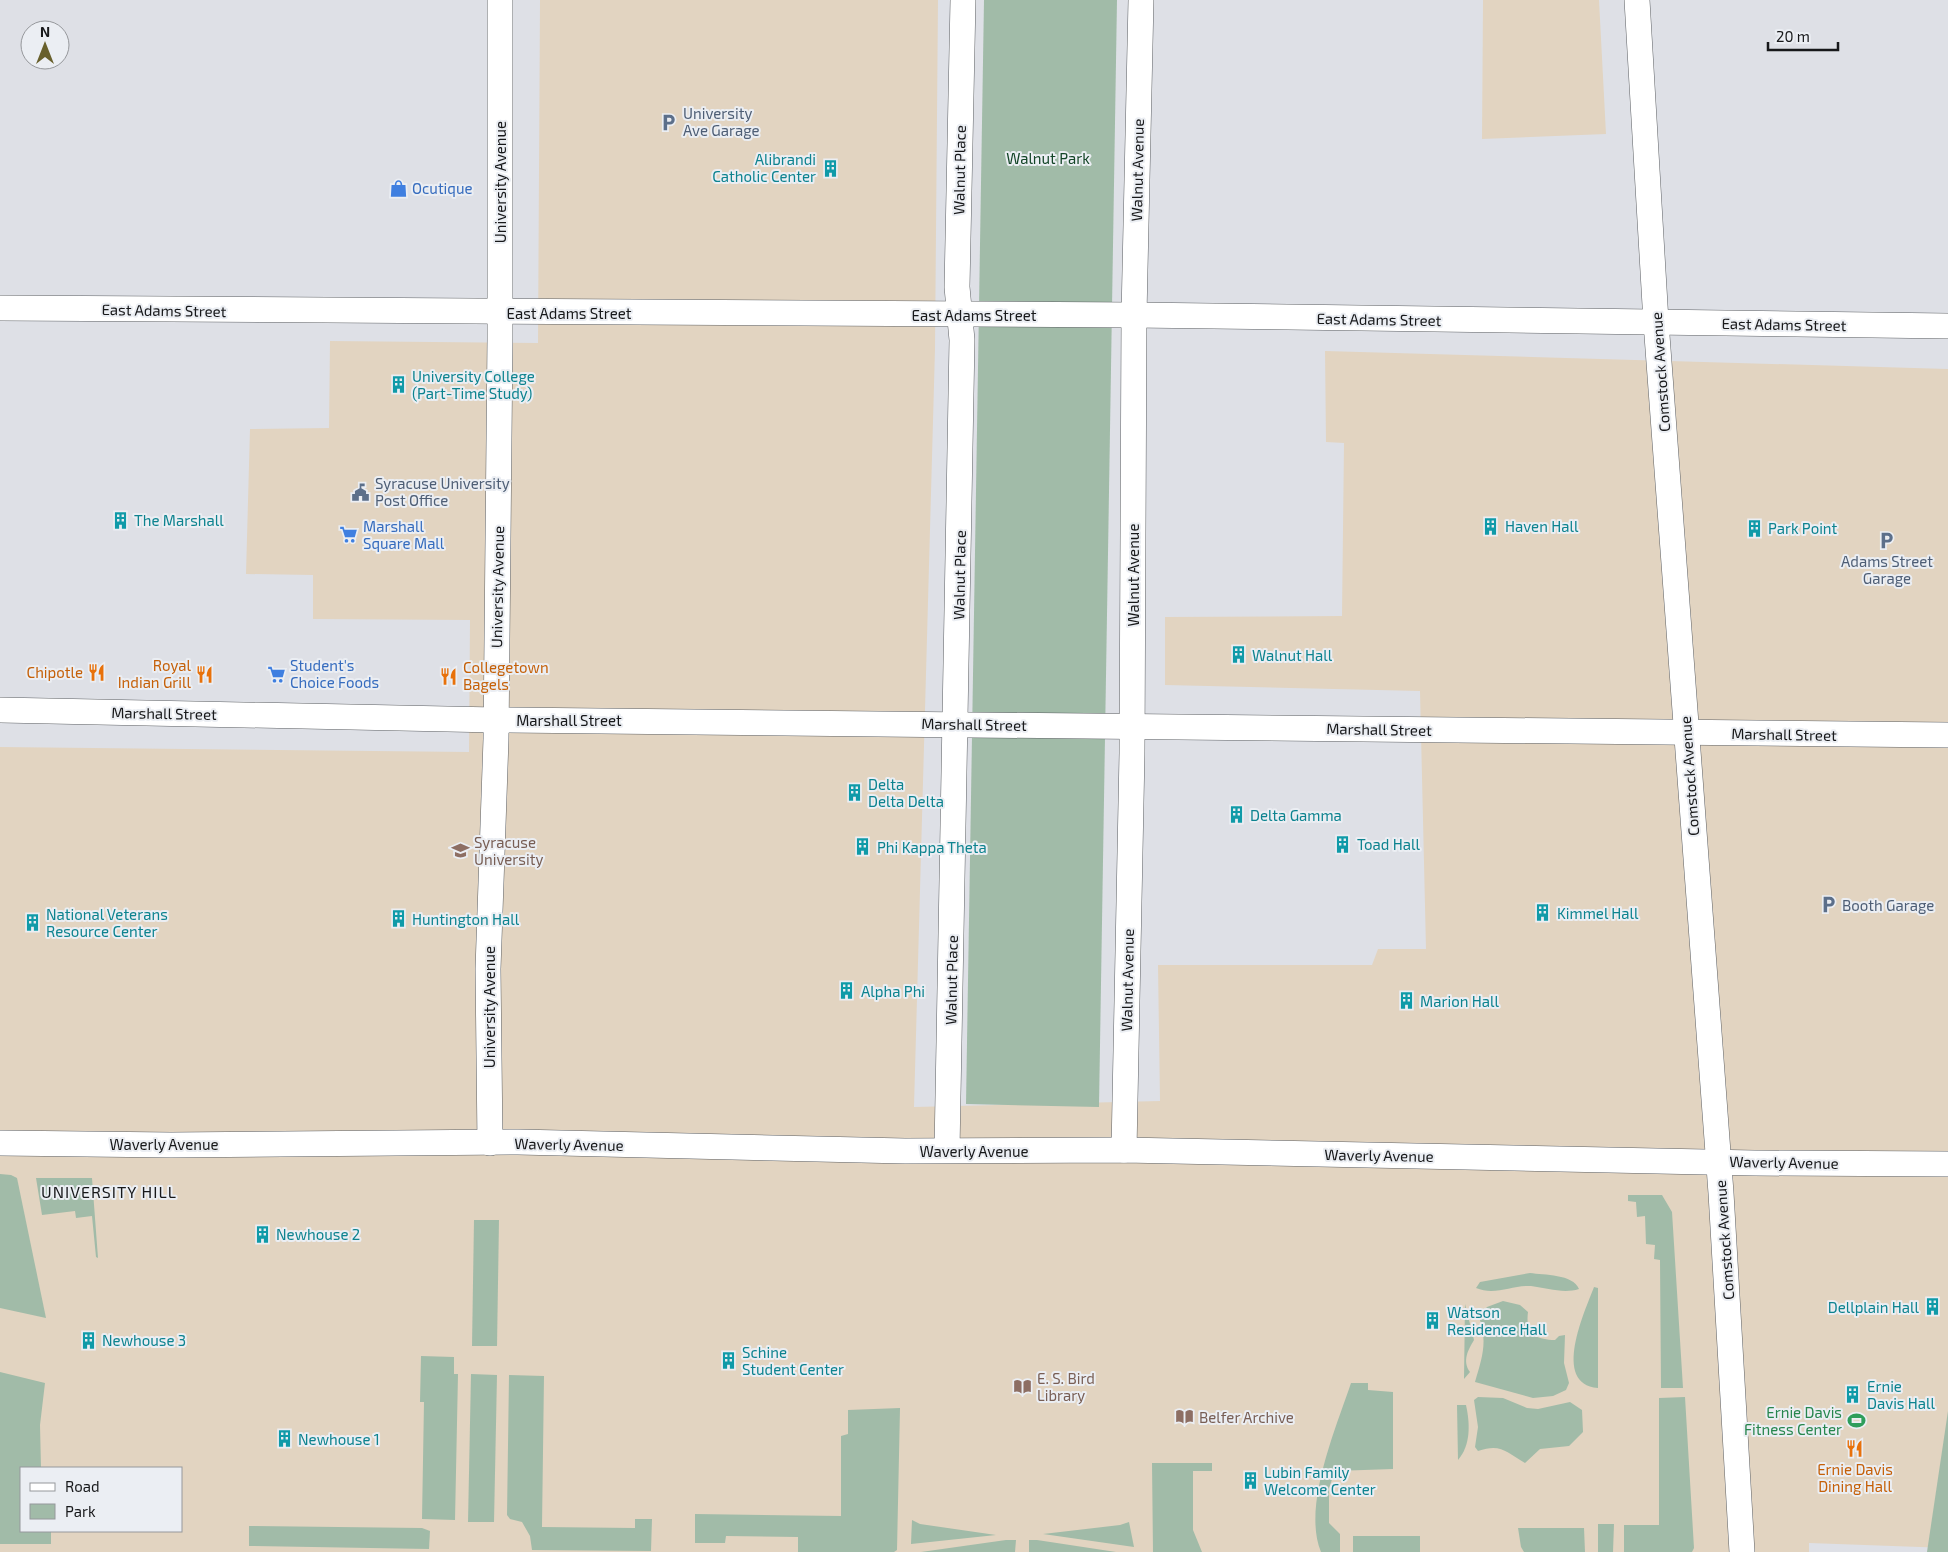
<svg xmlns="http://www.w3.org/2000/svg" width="1948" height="1552" viewBox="0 0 1948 1552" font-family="'Exo 2',sans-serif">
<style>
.education{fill:#e2d4c1;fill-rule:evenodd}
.green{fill:#a1bba8}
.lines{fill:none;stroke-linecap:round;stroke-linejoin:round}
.minor-casing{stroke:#5d6064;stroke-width:26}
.minor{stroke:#fff;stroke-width:25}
.labels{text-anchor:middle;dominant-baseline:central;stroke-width:4;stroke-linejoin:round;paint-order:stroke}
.service-label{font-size:15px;fill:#4e5e75;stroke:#ebeef3;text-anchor:start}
.park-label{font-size:15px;fill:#134527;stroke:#ebeef3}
.culture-label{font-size:15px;fill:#0d838f;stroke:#ebeef3;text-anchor:start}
.street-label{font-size:15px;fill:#17181a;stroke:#ebeef3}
.shop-label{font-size:15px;fill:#366cbe;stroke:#ebeef3;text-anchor:start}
.food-label{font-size:15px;fill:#c56008;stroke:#ebeef3;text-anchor:end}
.education-label{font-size:15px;fill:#785e54;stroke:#ebeef3;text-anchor:start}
.leisure-label{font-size:15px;fill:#27864d;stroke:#ebeef3;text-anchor:end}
.neighbourhood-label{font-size:16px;letter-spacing:1px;fill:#17181a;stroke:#ebeef3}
</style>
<rect width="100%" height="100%" fill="#dee0e6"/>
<g class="education">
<path d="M 540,0 L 938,0 L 935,349 L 914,1107 L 1160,1101 L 1158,965 L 1372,965 L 1378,949 L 1426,949 L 1420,691 L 1165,685 L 1165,617 L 1342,616 L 1344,443 L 1326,442 L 1325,351 L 1948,369 L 1948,1548 L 1809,1543 L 1809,1552 L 0,1552 L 0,747 L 469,752 L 470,620 L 313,619 L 313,575 L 246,574 L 250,429 L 329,428 L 330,341 L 538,343 ZM 21,1468 L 181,1468 L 181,1531 L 21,1531 Z"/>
<polygon points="1483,0 1599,0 1606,134 1482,139"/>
</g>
<g class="green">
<polygon points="984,0 1117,0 1099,1107 966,1104"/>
<polygon points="0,1174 11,1175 17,1178 46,1318 0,1308"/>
<polygon points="36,1178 92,1178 98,1258 96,1257 92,1216 76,1218 75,1211 42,1215"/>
<polygon points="1628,1195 1662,1195 1672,1212 1683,1388 1661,1388 1660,1260 1654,1259 1655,1245 1646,1244 1645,1216 1637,1217 1636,1202 1628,1201"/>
<polygon points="474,1220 499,1220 497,1346 472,1346"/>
<path d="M 1530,1273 C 1544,1275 1573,1274 1579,1289 C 1563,1294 1548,1288 1531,1286 C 1512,1285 1495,1296 1476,1288 L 1480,1282 Z"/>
<path d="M 1594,1287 L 1598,1288 L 1598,1388 C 1551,1384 1585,1311 1594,1287 Z"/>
<path d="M 1503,1301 L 1520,1305 L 1528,1312 C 1525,1335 1536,1339 1555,1340 L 1559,1336 L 1565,1335 L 1564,1363 L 1569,1383 L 1566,1390 L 1553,1396 L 1533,1398 L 1475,1382 C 1482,1358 1488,1342 1479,1317 L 1487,1307 Z"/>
<path d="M 1465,1304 L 1474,1340 C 1468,1350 1462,1361 1470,1372 L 1464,1379 Z"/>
<polygon points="421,1356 454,1357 454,1374 458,1374 455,1520 422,1519 424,1402 420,1402"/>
<polygon points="0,1372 45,1383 40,1425 41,1468 21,1468 21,1531 51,1531 51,1544 0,1544"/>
<polygon points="471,1374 497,1375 494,1522 468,1522"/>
<polygon points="509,1375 544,1376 542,1527 635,1528 635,1519 652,1519 651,1551 532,1550 530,1536 522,1522 510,1519 507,1515"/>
<path d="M 1351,1383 L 1368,1383 L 1368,1390 L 1393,1392 L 1393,1469 L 1335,1471 L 1329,1488 L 1329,1523 L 1340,1534 L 1340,1552 L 1321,1552 C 1302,1507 1336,1428 1351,1383 Z"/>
<path d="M 1478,1397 L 1503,1398 L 1527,1408 L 1538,1409 L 1570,1402 L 1582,1410 L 1583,1432 L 1569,1446 L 1540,1449 L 1525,1463 C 1506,1452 1501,1443 1478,1451 L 1475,1447 L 1478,1427 L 1474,1400 Z"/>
<polygon points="1685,1397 1694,1548 1692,1552 1624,1552 1624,1525 1659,1525 1659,1398"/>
<path d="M 1466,1405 C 1470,1423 1471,1445 1458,1460 L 1457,1405 Z"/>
<polygon points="900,1408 897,1550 894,1552 798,1552 798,1537 726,1536 725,1543 695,1543 695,1514 841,1516 841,1436 848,1434 848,1410"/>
<polygon points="1948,1411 1948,1552 1927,1552"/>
<polygon points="1152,1463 1212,1463 1212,1471 1193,1471 1193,1530 1202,1552 1153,1552"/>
<polygon points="912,1520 920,1524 996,1535 911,1544"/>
<polygon points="1129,1522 1134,1547 1043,1534 1120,1525"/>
<polygon points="1598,1524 1614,1524 1613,1552 1598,1552"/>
<polygon points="249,1526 422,1528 430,1531 429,1549 249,1546"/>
<polygon points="1518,1528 1584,1528 1585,1552 1524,1552 1521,1547"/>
<rect x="1353" y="1536" width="67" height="16"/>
<polygon points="1006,1540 1016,1540 1015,1552 921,1552"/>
<polygon points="1029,1540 1037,1540 1116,1552 1029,1552"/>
</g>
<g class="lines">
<defs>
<g id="minor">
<polyline points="1637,0 1656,322 1721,1193 1742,1552"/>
<polyline points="0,308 1134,315 1948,326"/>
<polyline points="0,710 496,720 1948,735"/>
<polyline points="0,1143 171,1145 518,1142 905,1151 1124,1150 1754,1163 1948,1164"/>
<polyline points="490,1143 488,969 496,739 500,339 500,0"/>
<polyline points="947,1150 962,340 957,287 963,0"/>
<polyline points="1124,1150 1132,753 1134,315 1141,0"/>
</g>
</defs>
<use href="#minor" class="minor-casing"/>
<use href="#minor" class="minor"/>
</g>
<defs>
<symbol id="parking-bare" viewBox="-9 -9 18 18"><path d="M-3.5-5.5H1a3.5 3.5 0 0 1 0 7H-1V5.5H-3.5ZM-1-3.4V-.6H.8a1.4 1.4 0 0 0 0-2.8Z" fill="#5c6f8a" stroke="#ebeef3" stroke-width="2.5" paint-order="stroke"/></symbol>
<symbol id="building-bare" viewBox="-9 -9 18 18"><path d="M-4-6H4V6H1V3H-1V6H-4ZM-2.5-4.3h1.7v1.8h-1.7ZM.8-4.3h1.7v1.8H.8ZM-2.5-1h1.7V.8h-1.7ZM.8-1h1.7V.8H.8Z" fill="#0f9aa8" stroke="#ebeef3" stroke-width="2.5" paint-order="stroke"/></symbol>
<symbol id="shop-bare" viewBox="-9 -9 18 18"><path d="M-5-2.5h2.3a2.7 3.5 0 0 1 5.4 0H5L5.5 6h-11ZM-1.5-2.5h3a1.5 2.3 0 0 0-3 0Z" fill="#3f7fe0" stroke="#ebeef3" stroke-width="2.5" paint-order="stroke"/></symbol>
<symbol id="civic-bare" viewBox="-9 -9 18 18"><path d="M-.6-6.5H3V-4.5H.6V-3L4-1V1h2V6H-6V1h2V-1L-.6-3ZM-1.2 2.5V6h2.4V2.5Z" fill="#5c6f8a" stroke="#ebeef3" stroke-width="2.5" paint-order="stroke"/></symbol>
<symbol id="supermarket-bare" viewBox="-9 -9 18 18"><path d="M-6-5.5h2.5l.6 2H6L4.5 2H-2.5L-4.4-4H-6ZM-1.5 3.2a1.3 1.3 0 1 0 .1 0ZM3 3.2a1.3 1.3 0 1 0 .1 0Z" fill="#3f7fe0" stroke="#ebeef3" stroke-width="2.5" paint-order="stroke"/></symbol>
<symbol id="restaurant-bare" viewBox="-9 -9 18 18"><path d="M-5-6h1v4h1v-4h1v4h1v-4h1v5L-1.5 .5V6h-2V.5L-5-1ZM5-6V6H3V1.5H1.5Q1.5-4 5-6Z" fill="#e8710a" stroke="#ebeef3" stroke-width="2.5" paint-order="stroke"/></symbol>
<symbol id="university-bare" viewBox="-9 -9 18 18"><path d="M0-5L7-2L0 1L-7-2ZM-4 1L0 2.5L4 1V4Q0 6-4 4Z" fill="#8d6e63" stroke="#ebeef3" stroke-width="2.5" paint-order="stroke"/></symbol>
<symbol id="library-bare" viewBox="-9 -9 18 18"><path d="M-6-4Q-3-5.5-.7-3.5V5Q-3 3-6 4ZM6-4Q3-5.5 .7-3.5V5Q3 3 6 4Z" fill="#8d6e63" stroke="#ebeef3" stroke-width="2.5" paint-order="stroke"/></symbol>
<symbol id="stadium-bare" viewBox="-9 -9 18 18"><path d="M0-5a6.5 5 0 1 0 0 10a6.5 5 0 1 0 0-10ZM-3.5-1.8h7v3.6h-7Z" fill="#2e9e5b" stroke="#ebeef3" stroke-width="2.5" paint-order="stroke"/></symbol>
</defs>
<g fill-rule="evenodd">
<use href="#parking-bare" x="656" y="110" width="25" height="25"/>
<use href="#building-bare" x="818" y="156" width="25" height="25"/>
<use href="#shop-bare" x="386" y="176" width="25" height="25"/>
<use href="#building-bare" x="386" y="372" width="25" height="25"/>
<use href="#civic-bare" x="348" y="480" width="25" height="25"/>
<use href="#building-bare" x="108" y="508" width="25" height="25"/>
<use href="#building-bare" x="1478" y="514" width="25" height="25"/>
<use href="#building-bare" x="1742" y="516" width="25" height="25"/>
<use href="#supermarket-bare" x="336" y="522" width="25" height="25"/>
<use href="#parking-bare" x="1874" y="528" width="25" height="25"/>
<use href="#building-bare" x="1226" y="642" width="25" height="25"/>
<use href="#restaurant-bare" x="84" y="660" width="25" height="25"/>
<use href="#restaurant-bare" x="192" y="662" width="25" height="25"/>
<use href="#supermarket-bare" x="264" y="662" width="25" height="25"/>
<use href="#restaurant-bare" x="436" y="664" width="25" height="25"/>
<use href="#building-bare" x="842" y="780" width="25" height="25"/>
<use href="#building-bare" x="1224" y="802" width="25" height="25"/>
<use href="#building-bare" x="1330" y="832" width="25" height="25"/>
<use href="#building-bare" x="850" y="834" width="25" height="25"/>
<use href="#university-bare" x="448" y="838" width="25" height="25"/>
<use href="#parking-bare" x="1816" y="892" width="25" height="25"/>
<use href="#building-bare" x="1530" y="900" width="25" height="25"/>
<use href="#building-bare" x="386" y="906" width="25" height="25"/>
<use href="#building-bare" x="20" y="910" width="25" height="25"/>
<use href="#building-bare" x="834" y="978" width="25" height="25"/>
<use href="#building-bare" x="1394" y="988" width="25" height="25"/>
<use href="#building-bare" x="250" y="1222" width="25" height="25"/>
<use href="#building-bare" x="1920" y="1294" width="25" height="25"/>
<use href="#building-bare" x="1420" y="1308" width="25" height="25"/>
<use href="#building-bare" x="76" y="1328" width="25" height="25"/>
<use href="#building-bare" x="716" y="1348" width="25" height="25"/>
<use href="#library-bare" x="1010" y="1374" width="25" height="25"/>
<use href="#building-bare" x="1840" y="1382" width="25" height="25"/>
<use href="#library-bare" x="1172" y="1404" width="25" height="25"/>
<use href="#stadium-bare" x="1844" y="1408" width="25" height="25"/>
<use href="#building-bare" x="272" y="1426" width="25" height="25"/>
<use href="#restaurant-bare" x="1842" y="1436" width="25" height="25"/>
<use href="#building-bare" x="1238" y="1468" width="25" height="25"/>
</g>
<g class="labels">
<g class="service-label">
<text x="683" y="113">University<tspan x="683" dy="17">Ave Garage</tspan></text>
<text x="375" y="483">Syracuse University<tspan x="375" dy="17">Post Office</tspan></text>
<text x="1887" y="561" text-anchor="middle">Adams Street<tspan x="1887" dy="17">Garage</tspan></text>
<text x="1842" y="905">Booth Garage</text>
</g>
<g class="park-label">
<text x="1048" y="158">Walnut Park</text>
</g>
<g class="culture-label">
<text x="816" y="159" text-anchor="end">Alibrandi<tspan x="816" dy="17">Catholic Center</tspan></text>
<text x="412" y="376">University College<tspan x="412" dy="17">(Part-Time Study)</tspan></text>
<text x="134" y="520">The Marshall</text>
<text x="1505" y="526">Haven Hall</text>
<text x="1768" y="528">Park Point</text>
<text x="1252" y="655">Walnut Hall</text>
<text x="868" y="784">Delta<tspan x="868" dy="17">Delta Delta</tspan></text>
<text x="1250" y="815">Delta Gamma</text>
<text x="1357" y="844">Toad Hall</text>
<text x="877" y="847">Phi Kappa Theta</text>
<text x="1557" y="913">Kimmel Hall</text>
<text x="46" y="914">National Veterans<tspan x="46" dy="17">Resource Center</tspan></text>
<text x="412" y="919">Huntington Hall</text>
<text x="861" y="991">Alpha Phi</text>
<text x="1420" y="1001">Marion Hall</text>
<text x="276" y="1234">Newhouse 2</text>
<text x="1919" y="1307" text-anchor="end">Dellplain Hall</text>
<text x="1447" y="1312">Watson<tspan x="1447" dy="17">Residence Hall</tspan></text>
<text x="102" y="1340">Newhouse 3</text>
<text x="742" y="1352">Schine<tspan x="742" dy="17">Student Center</tspan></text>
<text x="1867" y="1386">Ernie<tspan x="1867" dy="17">Davis Hall</tspan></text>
<text x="298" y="1439">Newhouse 1</text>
<text x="1264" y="1472">Lubin Family<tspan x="1264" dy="17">Welcome Center</tspan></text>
</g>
<g class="street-label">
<text transform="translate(959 170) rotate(-89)">Walnut Place</text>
<text transform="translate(1137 170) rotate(-89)">Walnut Avenue</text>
<text transform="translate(500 182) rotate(-90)">University Avenue</text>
<text transform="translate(164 310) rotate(1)">East Adams Street</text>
<text x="569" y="313">East Adams Street</text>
<text x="974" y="315">East Adams Street</text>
<text transform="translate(1379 319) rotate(1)">East Adams Street</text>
<text transform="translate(1784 324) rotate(1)">East Adams Street</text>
<text transform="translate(1660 372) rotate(-94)">Comstock Avenue</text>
<text transform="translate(959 575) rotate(-89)">Walnut Place</text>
<text transform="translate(1133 575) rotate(-90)">Walnut Avenue</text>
<text transform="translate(497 587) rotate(-89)">University Avenue</text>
<text transform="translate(164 713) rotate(1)">Marshall Street</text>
<text x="569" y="720">Marshall Street</text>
<text transform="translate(974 724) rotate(1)">Marshall Street</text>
<text transform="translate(1379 729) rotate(1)">Marshall Street</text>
<text transform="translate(1784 734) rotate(1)">Marshall Street</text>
<text transform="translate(1689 776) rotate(-94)">Comstock Avenue</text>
<text transform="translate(951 980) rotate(-89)">Walnut Place</text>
<text transform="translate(1127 980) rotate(-89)">Walnut Avenue</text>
<text transform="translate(489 1007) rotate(-90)">University Avenue</text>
<text x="164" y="1144">Waverly Avenue</text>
<text transform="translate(569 1144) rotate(1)">Waverly Avenue</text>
<text x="974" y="1151">Waverly Avenue</text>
<text transform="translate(1379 1155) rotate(1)">Waverly Avenue</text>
<text transform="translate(1784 1162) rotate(1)">Waverly Avenue</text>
<text transform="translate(1724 1240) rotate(-94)">Comstock Avenue</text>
</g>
<g class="shop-label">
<text x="412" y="188">Ocutique</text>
<text x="363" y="526">Marshall<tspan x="363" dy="17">Square Mall</tspan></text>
<text x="290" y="665">Student's<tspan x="290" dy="17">Choice Foods</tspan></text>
</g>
<g class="food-label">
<text x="191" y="665">Royal<tspan x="191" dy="17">Indian Grill</tspan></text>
<text x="463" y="667" text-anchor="start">Collegetown<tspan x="463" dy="17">Bagels</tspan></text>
<text x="83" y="672">Chipotle</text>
<text x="1855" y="1469" text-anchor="middle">Ernie Davis<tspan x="1855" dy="17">Dining Hall</tspan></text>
</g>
<g class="education-label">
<text x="474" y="842">Syracuse<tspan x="474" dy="17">University</tspan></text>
<text x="1037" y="1378">E. S. Bird<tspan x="1037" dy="17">Library</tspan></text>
<text x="1199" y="1417">Belfer Archive</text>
</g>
<g class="leisure-label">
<text x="1842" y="1412">Ernie Davis<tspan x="1842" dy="17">Fitness Center</tspan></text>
</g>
<g class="neighbourhood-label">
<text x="109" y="1191">UNIVERSITY HILL</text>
</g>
</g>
<rect x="20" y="1467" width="162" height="65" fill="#ebeef3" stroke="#96989c"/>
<rect x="30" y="1483" width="25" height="8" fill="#ffffff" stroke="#96989c"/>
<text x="65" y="1492" font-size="15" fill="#17181a">Road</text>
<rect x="30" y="1504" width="25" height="15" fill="#a1bba8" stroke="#96989c"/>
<text x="65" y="1517" font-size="15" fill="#17181a">Park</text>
<g transform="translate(45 45)"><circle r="24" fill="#ebeef3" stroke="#96989c"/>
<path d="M0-4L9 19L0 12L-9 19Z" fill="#68602c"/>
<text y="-8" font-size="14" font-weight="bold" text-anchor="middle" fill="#17181a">N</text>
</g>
<path d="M1768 42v8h70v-8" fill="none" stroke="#17181a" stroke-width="2.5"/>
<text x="1776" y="42" font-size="15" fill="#17181a" stroke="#ebeef3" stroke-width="4" paint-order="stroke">20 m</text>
</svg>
